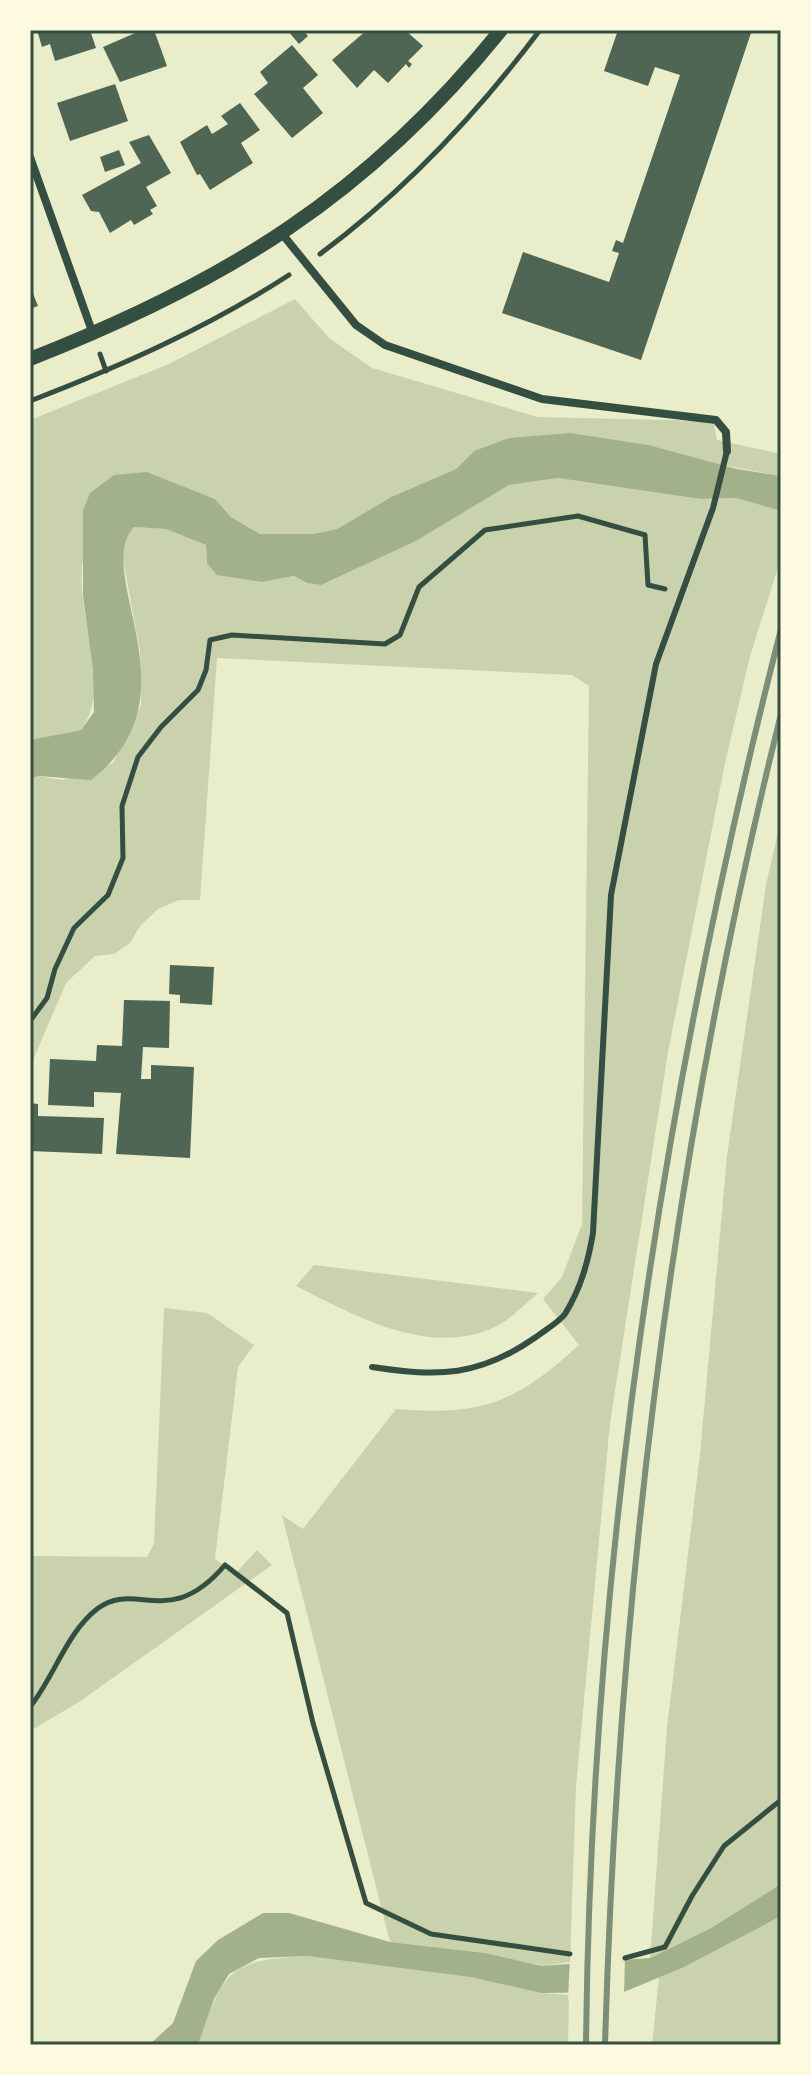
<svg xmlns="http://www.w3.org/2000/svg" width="811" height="2075" viewBox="0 0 811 2075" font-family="Poppins,sans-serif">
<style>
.green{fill:#cad2ad}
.water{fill:#a3b18a}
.pier{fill:#e9edc9}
.building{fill:#4f6655}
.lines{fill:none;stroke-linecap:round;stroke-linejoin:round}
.path{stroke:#344e41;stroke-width:5}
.service{stroke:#344e41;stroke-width:6}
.minor{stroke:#344e41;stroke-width:8}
.tertiary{stroke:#344e41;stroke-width:14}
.rail{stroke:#7c8e77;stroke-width:6}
.neatline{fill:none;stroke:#344e41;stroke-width:3}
</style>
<rect width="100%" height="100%" fill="#e9edc9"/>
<g class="green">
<path d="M 295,299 L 329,338 L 372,368 L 538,417 L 713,421 L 717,440 L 781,454 L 781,476 L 711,463 L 474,451 L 456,469 L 391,497 L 337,529 L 313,534 L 260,534 L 231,517 L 215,499 L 147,472 C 134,488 88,541 84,556 C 71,613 116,680 81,730 L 30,740 L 30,420 L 169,364 Z"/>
<path d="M 558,478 L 700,499 L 736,498 L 781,511 L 781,558 L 750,656 L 725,763 L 668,1052 L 610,1423 L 576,1786 L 570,1962 L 541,1966 L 518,1963 L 485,1953 L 390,1942 L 282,1515 L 303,1529 L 396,1409 C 483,1416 515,1403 579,1345 L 543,1299 L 562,1277 L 582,1224 L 589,686 L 572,675 L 217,658 L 200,900 L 179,900 L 158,909 L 140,926 L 130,943 L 114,954 L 95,956 L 66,983 L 30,1067 L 30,779 L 38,776 L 62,780 L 113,763 L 141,705 L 140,651 L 122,554 L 125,536 L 134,527 L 166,529 L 206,545 L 207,563 L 262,582 L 294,576 L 307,583 L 321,585 L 416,541 L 509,485 Z"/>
<polygon points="781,819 781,1884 711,1928 650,1958 667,1728 700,1454 727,1156 766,885"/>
<path d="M 314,1265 L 538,1293 C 525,1304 510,1320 495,1327 C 428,1358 354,1315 296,1286 Z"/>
<polygon points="164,1308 207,1313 254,1345 238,1367 215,1559 236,1573 257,1550 272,1565 79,1702 30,1731 30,1556 147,1557 154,1544"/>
<polygon points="781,1916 781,2045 652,2045 659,1977"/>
<path d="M 307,1956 L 470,1977 L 541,1993 L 569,1995 L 568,2045 L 198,2045 C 223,1972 227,1960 307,1956 Z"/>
</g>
<g class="water">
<path d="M 570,433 L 648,445 L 737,469 L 781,476 L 781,511 L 736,498 L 700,499 L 558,478 L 509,485 L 416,541 L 321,585 L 307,583 L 294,576 L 262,582 L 217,575 L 207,563 L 206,545 L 166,529 L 134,527 C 91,573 200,697 91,780 L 38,776 L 30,779 L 30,740 L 81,730 L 94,712 L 93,670 L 83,596 L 83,510 L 90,493 L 114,475 L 147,472 L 215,499 L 231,517 L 260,534 L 313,534 L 337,529 L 391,497 L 456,469 L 474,451 L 509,438 Z"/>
<polygon points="781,1884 781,1916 684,1967 624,1992 541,1993 470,1977 307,1956 259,1958 229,1974 214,1999 198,2045 149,2045 173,2023 196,1961 218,1940 263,1913 289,1913 390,1942 485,1953 541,1966 650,1958 711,1928"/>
</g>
<polygon class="pier" points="625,1955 624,1996 568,1999 570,1958"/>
<g class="building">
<polygon points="37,30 90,30 96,48 55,61 50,44 42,47"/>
<polygon points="142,30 154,30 167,66 120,82 103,47"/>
<polygon points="287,30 303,30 308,36 299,44"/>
<polygon points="367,30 405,30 423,46 408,61 412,64 409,68 406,64 388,83 374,70 357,88 332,60"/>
<polygon points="618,30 752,30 641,360 502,313 523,252 609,282 619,253 612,251 616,240 623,243 680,75 655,67 648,86 604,71"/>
<polygon points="292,45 318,75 303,88 323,113 292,138 254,94 268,83 260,72"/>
<polygon points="115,84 128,121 70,141 57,103"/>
<polygon points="240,103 260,130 241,143 253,163 210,190 200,174 197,175 180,142 207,125 212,134 228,124 221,116"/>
<polygon points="149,135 171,173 146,187 157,206 150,210 153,214 134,225 131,220 110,233 99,212 91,211 82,195 141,163 129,142"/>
<polygon points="119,150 125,165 105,172 100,157"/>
<polygon points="30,286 38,306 30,309"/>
<polygon points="170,965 214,967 212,1005 180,1003 180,995 169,994"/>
<polygon points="124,1000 170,1001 169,1048 143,1047 141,1079 151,1079 151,1065 194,1067 190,1158 116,1154 121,1093 94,1092 94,1107 48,1105 50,1059 96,1061 97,1045 122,1046"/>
<polygon points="30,1103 38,1104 38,1116 104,1118 102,1154 30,1151"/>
</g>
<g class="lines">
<g class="path">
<path d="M 320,254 C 406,190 476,115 540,30"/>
<polyline points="100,354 106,371"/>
<path d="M 30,401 C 121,366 207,328 289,275"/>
<polyline points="30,1021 47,998 55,969 74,928 108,895 123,858 122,806 138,757 161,727 198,690 206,670 210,640 232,635 385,644 400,635 419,587 485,530 578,516 645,535 648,585 665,589"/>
<path d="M 30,1707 C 54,1677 67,1632 97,1609 C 136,1579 169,1631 225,1565 L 287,1613 L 313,1723 L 366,1903 L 431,1934 L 570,1954"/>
<polyline points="625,1958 665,1947 692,1896 724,1846 781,1800"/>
</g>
<path class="service" d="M 372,1367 C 439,1377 479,1377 536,1337 C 545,1330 558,1323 565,1314 C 581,1288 588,1262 593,1233 L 611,895 L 656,664 L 713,508 L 727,451"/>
<g class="minor">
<polyline points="30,157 93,334"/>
<polyline points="283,235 356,325 385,345 542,399 716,420 726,432 727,451"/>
</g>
<path class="tertiary" d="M 30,359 C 226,282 367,196 501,30"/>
<g class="rail">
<path d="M 586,2045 C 591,1569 663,1090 781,629"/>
<path d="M 605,2045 C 618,1596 672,1150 781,714"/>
</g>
</g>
<rect width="811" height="2075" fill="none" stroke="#fefae0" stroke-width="64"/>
<rect x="32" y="32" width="747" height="2011" class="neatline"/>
</svg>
